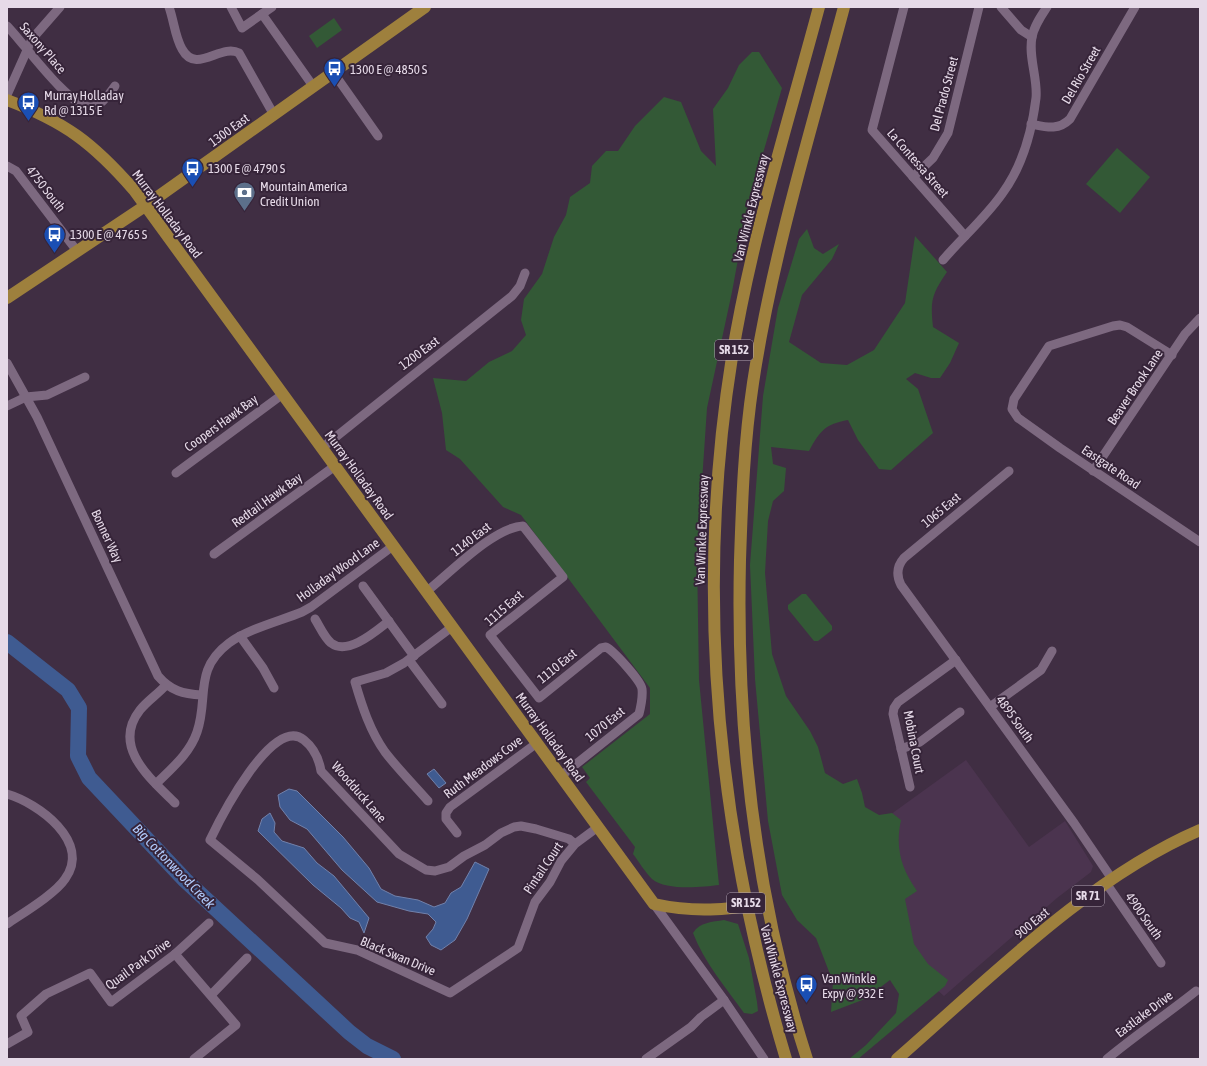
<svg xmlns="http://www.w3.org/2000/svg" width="1207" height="1066" viewBox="0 0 1207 1066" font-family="'Asap Condensed',sans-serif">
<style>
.built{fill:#4b344f}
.green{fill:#335936}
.water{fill:#3f5b91;stroke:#7181ab}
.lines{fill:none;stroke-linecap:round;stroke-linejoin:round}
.river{stroke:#3f5b91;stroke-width:16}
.minor{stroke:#7d6980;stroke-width:9}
.major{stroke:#9e803d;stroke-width:12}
.labels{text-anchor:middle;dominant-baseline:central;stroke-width:4;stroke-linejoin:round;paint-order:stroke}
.shield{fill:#362439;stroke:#b1a3b4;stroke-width:1}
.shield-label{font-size:12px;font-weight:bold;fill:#e6dae8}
.street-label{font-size:13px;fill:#e6dae8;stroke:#362439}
.poi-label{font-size:13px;fill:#e6dae8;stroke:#362439;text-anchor:start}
.water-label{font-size:14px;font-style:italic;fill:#b1cbfc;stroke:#362439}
</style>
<rect width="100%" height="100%" fill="#402e43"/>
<polygon class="built" points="966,760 1029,847 1065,821 1093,866 1091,872 1057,898 944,996 925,979 867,834 894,812"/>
<g class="green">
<polygon points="334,18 342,30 317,48 309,36"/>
<path d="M 752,52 L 759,52 L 782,88 L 748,205 L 732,292 L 707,408 L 697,556 L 699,680 L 719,885 C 702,887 666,891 652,879 C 645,872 639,862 633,854 L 635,847 L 586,782 L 590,778 L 582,767 L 650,714 L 650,688 L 521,515 L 503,507 L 460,459 L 446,450 L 442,413 L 433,378 L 466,381 L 489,362 L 512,351 L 526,335 L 521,320 L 524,299 L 542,274 L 554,237 L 566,215 L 570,197 L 590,183 L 592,166 L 606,151 L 618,151 L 635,126 L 664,97 L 681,102 L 701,151 L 716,166 L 713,109 L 728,88 L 739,65 Z"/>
<polygon points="1117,148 1150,177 1120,213 1086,184"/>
<path d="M 807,229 L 814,248 L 823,254 L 839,244 L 832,259 L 802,295 L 789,342 L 821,363 L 847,365 L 874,350 L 905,303 L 915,236 L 947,272 C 932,294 930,300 933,327 L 959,343 L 950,363 L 940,378 L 931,378 L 915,373 L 906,379 L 918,389 L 933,433 L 891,470 L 879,469 L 858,440 L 848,420 C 825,424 820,431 809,451 L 771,447 L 773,464 L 786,468 L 784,491 L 773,501 L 768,521 L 765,573 L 772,654 L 786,696 L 810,731 L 818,747 L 825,773 L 843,784 L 857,779 L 862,793 L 865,807 L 879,815 L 892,813 L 901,820 C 895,848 901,868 917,891 L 905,899 L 914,944 L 928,964 L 948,980 L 945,986 L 858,1059 L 849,1059 L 866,1045 L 896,1013 L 899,994 L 890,980 L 865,999 L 831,1012 L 833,982 L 816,938 L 797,920 L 782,895 L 768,821 L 755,679 L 750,565 L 763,396 L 778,308 L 799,239 Z"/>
<polygon points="802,594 806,594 832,626 832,630 818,641 814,641 788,609 788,605"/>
<path d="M 724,920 L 738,924 L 749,958 L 757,1002 L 758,1011 L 752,1014 L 744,1013 C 726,988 704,962 693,933 C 700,922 712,922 724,920 Z"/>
</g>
<g class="water">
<polygon points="434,769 446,783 439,788 427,774"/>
<polygon points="289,789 297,791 343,837 369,868 381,889 395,896 418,900 434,907 445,903 451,893 461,887 475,862 489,869 467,919 455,940 441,950 431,945 426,937 433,929 436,922 428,914 409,911 377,902 342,870 307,829 290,820 280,807 278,795"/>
<polygon points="270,813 275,823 274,832 282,841 304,848 317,863 334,876 369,918 364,933 359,922 350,918 341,908 313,885 258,831 262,819"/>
</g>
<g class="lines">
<polyline class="river" points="7,642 68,690 79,708 78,756 89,778 185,880 349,1032 367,1046 393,1059"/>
<g class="minor">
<path d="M 169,7 C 174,21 175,37 182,49 C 196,75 221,43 239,53 L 274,115"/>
<polyline points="231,7 242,28 272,7"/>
<polyline points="904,7 872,130 965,236"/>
<polyline points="1001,7 1021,30 1032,37"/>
<polyline points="262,14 313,86"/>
<path d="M 7,26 C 23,42 68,106 90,107 C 101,107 109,94 115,86"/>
<polyline points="333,72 378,136"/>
<polyline points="7,95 32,39 60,7"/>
<path d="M 1031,124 C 1046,127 1058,131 1070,119 L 1135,7"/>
<polyline points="7,166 16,171 77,251"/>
<polyline points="913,177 933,158 948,133 979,7"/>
<path d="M 943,260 C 962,238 985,218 1002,194 C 1022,167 1032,131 1036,98 C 1038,78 1028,57 1032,37 C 1034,26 1041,16 1047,7"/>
<polyline points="1172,355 1127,327 1120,325 1113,326 1049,346 1014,399 1012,409 1018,418 1060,448 1200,542"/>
<path d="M 7,363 L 37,417 L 158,676 C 171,691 183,694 202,695"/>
<polyline points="7,406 26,397 47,395 85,377"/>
<polyline points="322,448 512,296 520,286 525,273"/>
<path d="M 1009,471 L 904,558 C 897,566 896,575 901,585 L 1074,823 L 1112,879"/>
<polyline points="1093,471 1185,334 1200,318"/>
<polyline points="176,473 283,394"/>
<polyline points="214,554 335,466"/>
<polyline points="363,586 414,656"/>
<path d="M 426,592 C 450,573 494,527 523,526 L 563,577 L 490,635 L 539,698 L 601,648 L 606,647 C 614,651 641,681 642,689 C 643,698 641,706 639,714 L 561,776"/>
<path d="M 315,619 C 320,627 324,637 331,643 C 348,656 376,631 389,621"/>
<polyline points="240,636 263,668 274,688"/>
<polyline points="409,660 442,704"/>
<path d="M 166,685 C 158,694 147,701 140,710 C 111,747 151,779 175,803"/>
<polyline points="990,707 1041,670 1052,651"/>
<polyline points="901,749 920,742 960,712"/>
<path d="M 156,784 C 172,768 190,753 197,732 C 209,698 193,670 229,643 C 248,629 280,621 302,612 L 311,607 L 393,546"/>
<polyline points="910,787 893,714 894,708 898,702 956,660"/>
<path d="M 7,794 C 38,803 92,842 65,879 C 55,894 23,913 7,924"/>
<path d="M 428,801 C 414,785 398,769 385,752 C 370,731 362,706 355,682 L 386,673 L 404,663 L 452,627"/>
<polyline points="457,833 446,819 446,813 450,807 537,743"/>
<path d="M 575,844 L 569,839 L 536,829 L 521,826 L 514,827 L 501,833 L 485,845 L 464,856 L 449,867 L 435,871 L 426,870 L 399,854 L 321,771 C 319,759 314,748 304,740 C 273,714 220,819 210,840 L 257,879 L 325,943 L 357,950 L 450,993 L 518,948 L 535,902 L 550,882 L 561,861 L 575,844 L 598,827"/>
<polyline points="1106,883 1161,963"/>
<polyline points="654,904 724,1000 764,1059"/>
<polyline points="175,954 236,1025 194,1059"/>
<polyline points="211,995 247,958"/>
<polyline points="7,1044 28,1032 21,1016 46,994 90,973 111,1002 175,954 209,923"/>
<polyline points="646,1059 691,1027 701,1017 724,1000"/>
<path d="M 1107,1059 C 1136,1035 1167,1014 1196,991"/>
</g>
<g class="major">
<path d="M 7,100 C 65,122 93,143 134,190 L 654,904 C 695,913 726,910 766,903"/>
<polyline points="7,298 145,206 425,7"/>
<path d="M 786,1059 C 717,829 694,595 732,357 C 751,239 788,123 819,7"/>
<path d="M 807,1059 C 755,898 736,729 740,560 C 742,500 744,443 753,383 C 772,256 811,131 844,7"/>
<path d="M 897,1059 C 989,979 1088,878 1200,830"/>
</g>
</g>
<defs>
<symbol id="bus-pin" viewBox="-11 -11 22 30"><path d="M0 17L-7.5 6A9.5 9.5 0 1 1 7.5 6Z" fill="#1a4fb4" stroke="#362439"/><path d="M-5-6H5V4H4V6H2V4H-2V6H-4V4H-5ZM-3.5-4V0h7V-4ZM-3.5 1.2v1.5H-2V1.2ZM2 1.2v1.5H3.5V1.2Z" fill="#fff"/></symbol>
<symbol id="bank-pin" viewBox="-11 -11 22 30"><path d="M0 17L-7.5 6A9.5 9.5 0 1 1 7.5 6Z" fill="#5c6f8a" stroke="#362439"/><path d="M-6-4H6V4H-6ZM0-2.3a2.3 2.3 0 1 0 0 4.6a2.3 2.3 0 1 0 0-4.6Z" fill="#fff"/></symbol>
</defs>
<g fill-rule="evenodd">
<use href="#bus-pin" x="322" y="56" width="25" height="34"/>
<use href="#bus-pin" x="16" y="90" width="25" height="34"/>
<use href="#bus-pin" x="180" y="156" width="25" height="34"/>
<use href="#bank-pin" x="232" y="180" width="25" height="34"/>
<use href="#bus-pin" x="42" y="222" width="25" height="34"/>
<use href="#bus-pin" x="794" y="972" width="25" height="34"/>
</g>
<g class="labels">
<g class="shield">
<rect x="715" y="340" width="38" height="20" rx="3"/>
<rect x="1072" y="886" width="32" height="20" rx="3"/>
<rect x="727" y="893" width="38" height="20" rx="3"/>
</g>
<g class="shield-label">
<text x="734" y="350">SR 152</text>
<text x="1088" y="896">SR 71</text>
<text x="746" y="903">SR 152</text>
</g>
<g class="street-label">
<text transform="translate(43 48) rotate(49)">Saxony Place</text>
<text transform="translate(1081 75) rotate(-60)">Del Rio Street</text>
<text transform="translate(944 94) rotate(-75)">Del Prado Street</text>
<text transform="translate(229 130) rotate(-36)">1300 East</text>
<text transform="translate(918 163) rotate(49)">La Contessa Street</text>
<text transform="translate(46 189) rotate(52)">4750 South</text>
<text transform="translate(751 208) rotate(-76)">Van Winkle Expressway</text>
<text transform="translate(167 214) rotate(53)">Murray Holladay Road</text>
<text transform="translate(419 353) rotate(-37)">1200 East</text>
<text transform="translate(1135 387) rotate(-56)">Beaver Brook Lane</text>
<text transform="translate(221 423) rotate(-36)">Coopers Hawk Bay</text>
<text transform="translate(1111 467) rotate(34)">Eastgate Road</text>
<text transform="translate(359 475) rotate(54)">Murray Holladay Road</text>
<text transform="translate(267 500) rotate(-36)">Redtail Hawk Bay</text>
<text transform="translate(941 510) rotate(-40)">1065 East</text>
<text transform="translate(702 530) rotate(-88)">Van Winkle Expressway</text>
<text transform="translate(107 536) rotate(65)">Bonner Way</text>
<text transform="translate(471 539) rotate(-38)">1140 East</text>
<text transform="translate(338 570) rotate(-36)">Holladay Wood Lane</text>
<text transform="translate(504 608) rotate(-41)">1115 East</text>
<text transform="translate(557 666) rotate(-39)">1110 East</text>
<text transform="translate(1015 719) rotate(54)">4895 South</text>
<text transform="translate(605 724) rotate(-39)">1070 East</text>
<text transform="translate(550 737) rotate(54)">Murray Holladay Road</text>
<text transform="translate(914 742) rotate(79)">Mobina Court</text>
<text transform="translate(483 767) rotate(-37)">Ruth Meadows Cove</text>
<text transform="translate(359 792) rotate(49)">Woodduck Lane</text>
<text transform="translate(543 868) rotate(-56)">Pintail Court</text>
<text transform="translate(1144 916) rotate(55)">4900 South</text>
<text transform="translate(1032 923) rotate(-40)">900 East</text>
<text transform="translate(398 956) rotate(23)">Black Swan Drive</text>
<text transform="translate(138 964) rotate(-36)">Quail Park Drive</text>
<text transform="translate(779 979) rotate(75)">Van Winkle Expressway</text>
<text transform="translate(1144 1014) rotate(-37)">Eastlake Drive</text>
</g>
<g class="poi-label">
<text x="350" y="69">1300 E @ 4850 S</text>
<text x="44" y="95">Murray Holladay<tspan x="44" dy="15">Rd @ 1315 E</tspan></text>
<text x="208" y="168">1300 E @ 4790 S</text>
<text x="260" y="186">Mountain America<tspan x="260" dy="15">Credit Union</tspan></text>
<text x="70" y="234">1300 E @ 4765 S</text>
<text x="822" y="978">Van Winkle<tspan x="822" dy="15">Expy @ 932 E</tspan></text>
</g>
<g class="water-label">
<text transform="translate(174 866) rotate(46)">Big Cottonwood Creek</text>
</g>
</g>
<rect width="1207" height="1066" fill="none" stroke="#e6dae8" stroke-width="16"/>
</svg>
